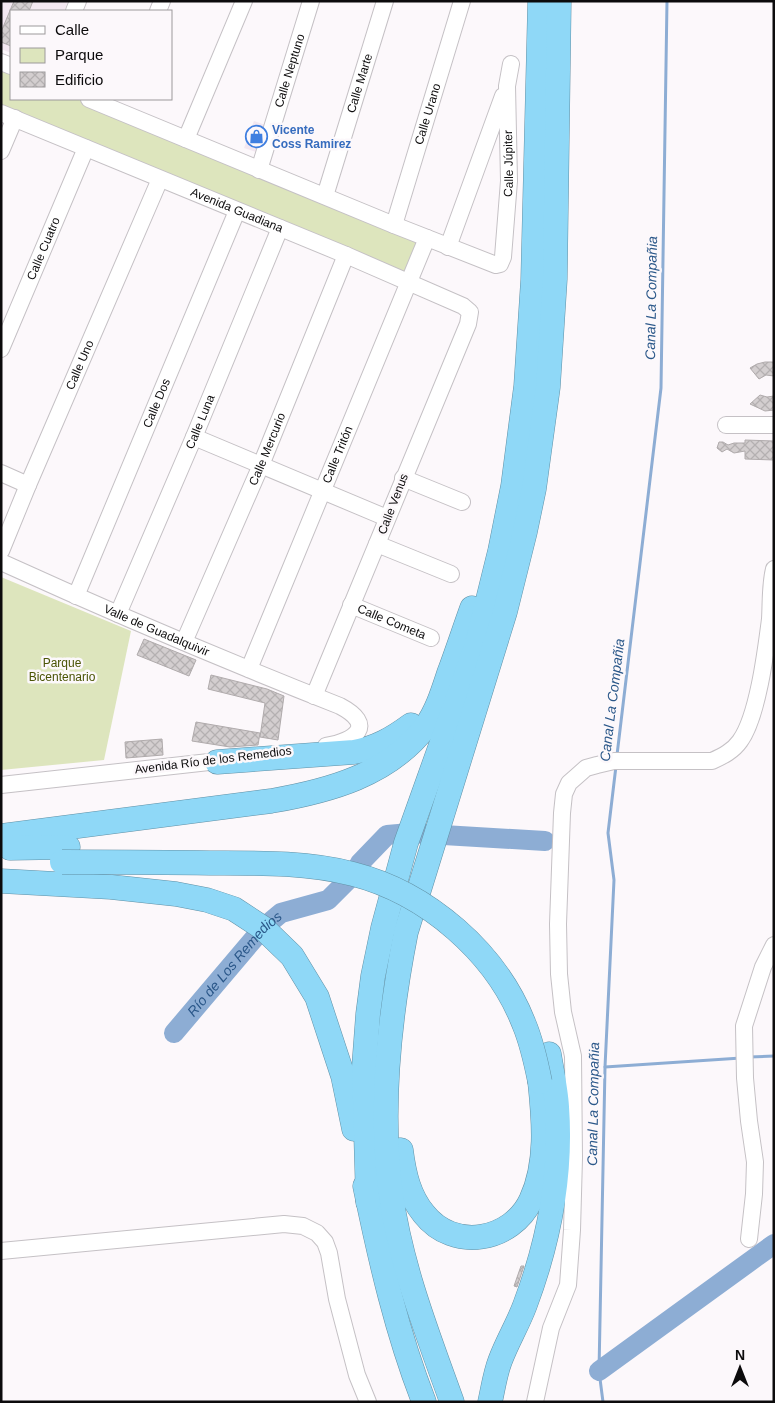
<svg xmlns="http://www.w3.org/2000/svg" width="775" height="1403" viewBox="0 0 775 1403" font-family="Helvetica,sans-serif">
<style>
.built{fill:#f3e8f1}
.park{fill:#dde5bd}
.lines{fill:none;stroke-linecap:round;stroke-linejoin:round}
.stream{stroke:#8dadd4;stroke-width:3}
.river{stroke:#8dadd4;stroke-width:20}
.building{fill:url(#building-cross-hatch);stroke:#b0abac}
.minor-casing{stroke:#c5c1c5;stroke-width:18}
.highway-casing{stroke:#6190a5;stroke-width:25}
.minor{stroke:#fff;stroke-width:16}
.highway{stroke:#8fd8f7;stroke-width:24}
.highway-bridge-casing{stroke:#6190a5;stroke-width:25;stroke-linecap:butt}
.highway-bridge{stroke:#8fd8f7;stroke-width:24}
.labels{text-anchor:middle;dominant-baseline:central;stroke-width:5;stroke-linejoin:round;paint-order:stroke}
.street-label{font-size:12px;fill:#0c0b0c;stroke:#fcf8fb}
.shop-label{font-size:12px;font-weight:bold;fill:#366cbe;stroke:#fcf8fb;text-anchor:start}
.park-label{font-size:12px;fill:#4b5506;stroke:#fcf8fb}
.water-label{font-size:14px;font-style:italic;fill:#2a5789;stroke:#fcf8fb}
</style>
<defs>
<pattern id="building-cross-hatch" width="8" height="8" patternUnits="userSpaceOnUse" patternTransform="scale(1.25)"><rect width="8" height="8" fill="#d3cecf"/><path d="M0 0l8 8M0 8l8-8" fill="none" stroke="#b4b0b1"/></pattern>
</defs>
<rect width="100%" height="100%" fill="#fcf8fb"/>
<g class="built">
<polygon points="1,1 68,1 64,11 11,11 11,53 1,49"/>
<polygon points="254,121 268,126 259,153 244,148"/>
</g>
<g class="park">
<polygon points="1,67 11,71 11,99 77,99 418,242 404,274 1,105"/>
<polygon points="1,577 131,631 104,760 1,770"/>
</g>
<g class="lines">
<g class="stream">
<polyline points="617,755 661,388 667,1"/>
<polyline points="749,1057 774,1056"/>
<polyline points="605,1067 741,1058"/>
<polyline points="603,1402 599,1371 605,1067 614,880 608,833 616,766"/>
</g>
<g class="river">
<path id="s1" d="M 174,1033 L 263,928 L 281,913 L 328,900 L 354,874 L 360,863 L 387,835 L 410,833 L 545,841"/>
<polyline points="599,1371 774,1244"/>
</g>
</g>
<g class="building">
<polygon points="14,1 33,1 29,11 11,11 11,46 1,42 1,32"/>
<polygon points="765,362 774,362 774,376 766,375 759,379 750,368 757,364"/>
<polygon points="760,395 767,397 774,396 774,410 765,411 750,404"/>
<polygon points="745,440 774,441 774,460 745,459 745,451 734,453 727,449 722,452 717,448 719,442 723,442 728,445 734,443 745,443"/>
<polygon points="144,639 196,660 189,676 137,655"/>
<polygon points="211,675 267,689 284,696 278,740 260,737 265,703 208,689"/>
<polygon points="196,722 260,733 258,745 230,747 192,741"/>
<polygon points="162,739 163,755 126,758 125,742"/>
<polygon points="521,1266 524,1266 517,1287 514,1286"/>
</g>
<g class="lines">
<defs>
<g id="minor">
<polyline points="74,11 78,1"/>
<polyline points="158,11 162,1"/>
<polyline points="1,62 11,66"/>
<path id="s2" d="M 89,99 L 394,225 L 496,265 L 500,264 L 503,257 L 509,181 L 507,86 L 511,64"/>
<path id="s3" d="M 1,113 L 346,255 L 463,306 L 470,312 L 468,324 C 416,447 365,571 314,696"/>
<polyline points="186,139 244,1"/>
<polyline points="1,151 15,118"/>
<path id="s4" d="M 259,170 L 311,1"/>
<path id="s5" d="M 325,196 L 385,1"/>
<path id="s6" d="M 394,225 L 462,1"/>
<polyline points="448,247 503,96"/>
<path id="s7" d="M 1,349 L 86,148"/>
<polyline points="726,425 774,425"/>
<polyline points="194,437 387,518"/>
<polyline points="1,473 28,485"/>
<polyline points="403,478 462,502"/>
<polyline points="377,544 451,574"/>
<path id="s8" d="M 1,551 L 28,485 L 160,179"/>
<path id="s9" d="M 1,562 C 113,613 226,661 340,706 C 376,725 356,741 326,746"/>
<path id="s10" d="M 76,596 L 237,211"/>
<path id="s11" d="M 351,605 L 431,638"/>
<path id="s12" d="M 118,614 L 194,437 L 280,228"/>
<path id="s13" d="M 184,642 L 261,465 L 346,255"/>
<path id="s14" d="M 249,669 L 427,238"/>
<polyline points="1,785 227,760"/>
<polyline points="749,1239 754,1194 755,1162 749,1121 745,1078 744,1026 763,967 774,945"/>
<polyline points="1,1251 284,1224 303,1226 317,1233 325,1242 329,1253 337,1299 357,1375 368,1402"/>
<path d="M 535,1402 L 551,1328 L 568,1285 L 572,1230 L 574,1158 L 573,1056 L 563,1012 L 559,974 L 558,924 L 562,813 L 564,794 L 569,783 L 577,776 L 586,768 L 597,765 L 614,761 L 712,761 C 723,756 733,751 740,741 C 758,716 766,650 770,619 C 771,602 770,585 774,569"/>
</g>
<g id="highway">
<path d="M 217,762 L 354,752 C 376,748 392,739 411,725"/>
<path d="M 1,836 L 271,801 C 329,791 389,775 426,726 C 437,711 443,691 449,673 C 457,652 464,630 472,608"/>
<polyline points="10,848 68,847"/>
<polyline points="1,881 111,887 176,894 207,900 234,909 263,928 292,956 317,997 343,1076 354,1129"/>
<path d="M 401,1150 C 404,1174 409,1196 424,1214 C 454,1252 512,1241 531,1200 C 548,1164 544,1120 540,1082"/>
<path d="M 365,1186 C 380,1259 397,1333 424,1402"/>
<polyline points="368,1202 364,1067 368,1014 373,976 383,928 406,843 477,644 500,551 513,486 526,386 533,280 540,1"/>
<path d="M 452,1402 C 428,1335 401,1267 391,1195 C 379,1108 389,1018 406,932 L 505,612 L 525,532 L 534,489 L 548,387 L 555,279 L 559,1"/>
<path d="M 490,1402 C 493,1389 495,1374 500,1361 C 507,1342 518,1324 525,1305 C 549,1241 562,1176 557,1107 C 556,1090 552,1072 549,1054"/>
</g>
</defs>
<use href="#minor" class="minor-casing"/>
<use href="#highway" class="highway-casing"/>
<use href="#minor" class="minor"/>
<use href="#highway" class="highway"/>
<defs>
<path id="highway-bridge" d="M 62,862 C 111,862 160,862 210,863 C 257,863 307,862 353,874 C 427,893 496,952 524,1024 C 532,1043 536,1062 540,1082"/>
</defs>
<use href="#highway-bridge" class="highway-bridge-casing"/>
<use href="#highway-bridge" class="highway-bridge"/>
</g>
<defs>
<symbol id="shop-ring" viewBox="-11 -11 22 22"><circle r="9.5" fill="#fcf8fb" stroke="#3f7fe0" stroke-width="1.5"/><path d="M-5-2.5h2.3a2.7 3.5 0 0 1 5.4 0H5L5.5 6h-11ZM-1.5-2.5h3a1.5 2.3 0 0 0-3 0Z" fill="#3f7fe0"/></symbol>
</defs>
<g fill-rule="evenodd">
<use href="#shop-ring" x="244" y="124" width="25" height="25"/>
</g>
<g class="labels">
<g class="street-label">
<text stroke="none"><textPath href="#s4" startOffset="104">Calle Neptuno</textPath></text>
<text stroke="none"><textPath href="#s5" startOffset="118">Calle Marte</textPath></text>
<text stroke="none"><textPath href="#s6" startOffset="116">Calle Urano</textPath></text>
<text stroke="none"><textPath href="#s2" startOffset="545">Calle Júpiter</textPath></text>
<text stroke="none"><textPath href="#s3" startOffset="255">Avenida Guadiana</textPath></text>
<text stroke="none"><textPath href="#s7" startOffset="109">Calle Cuatro</textPath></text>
<text stroke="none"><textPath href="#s8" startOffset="202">Calle Uno</textPath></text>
<text stroke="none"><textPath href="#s10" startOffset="209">Calle Dos</textPath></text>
<text stroke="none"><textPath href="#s12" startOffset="209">Calle Luna</textPath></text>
<text stroke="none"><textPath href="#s13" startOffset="210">Calle Mercurio</textPath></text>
<text stroke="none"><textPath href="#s14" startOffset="232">Calle Tritón</textPath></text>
<text transform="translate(393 504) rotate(-69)">Calle Venus</text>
<text stroke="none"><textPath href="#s11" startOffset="44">Calle Cometa</textPath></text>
<text stroke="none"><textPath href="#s9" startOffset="170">Valle de Guadalquivir</textPath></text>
<text transform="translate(213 760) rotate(-7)">Avenida Río de los Remedios</text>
</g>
<g class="shop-label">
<text x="272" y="130">Vicente<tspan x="272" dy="14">Coss Ramirez</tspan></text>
</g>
<g class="park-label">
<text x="62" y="663">Parque<tspan x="62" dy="14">Bicentenario</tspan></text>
</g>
<g class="water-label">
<text transform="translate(651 298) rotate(-89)">Canal La Compañia</text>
<text transform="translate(612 700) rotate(-83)">Canal La Compañia</text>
<text stroke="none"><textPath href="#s1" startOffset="92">Río de Los Remedios</textPath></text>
<text transform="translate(593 1104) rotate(-89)">Canal La Compañia</text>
</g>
</g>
<rect width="775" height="1403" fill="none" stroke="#0c0b0c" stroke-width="5"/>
<rect x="10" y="10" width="162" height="90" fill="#fcf8fb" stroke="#9c999b"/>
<rect x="20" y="26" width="25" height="8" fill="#ffffff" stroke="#9c999b"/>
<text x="55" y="35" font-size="15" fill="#0c0b0c">Calle</text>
<rect x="20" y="48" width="25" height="15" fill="#dde5bd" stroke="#9c999b"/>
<text x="55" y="60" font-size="15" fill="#0c0b0c">Parque</text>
<rect x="20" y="72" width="25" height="15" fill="url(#building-cross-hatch)" stroke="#9c999b"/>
<text x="55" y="85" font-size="15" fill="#0c0b0c">Edificio</text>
<g transform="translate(740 1368)" stroke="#fcf8fb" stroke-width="4" paint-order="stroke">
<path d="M0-4L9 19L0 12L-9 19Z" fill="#0c0b0c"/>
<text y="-8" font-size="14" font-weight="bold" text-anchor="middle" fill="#0c0b0c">N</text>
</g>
</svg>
